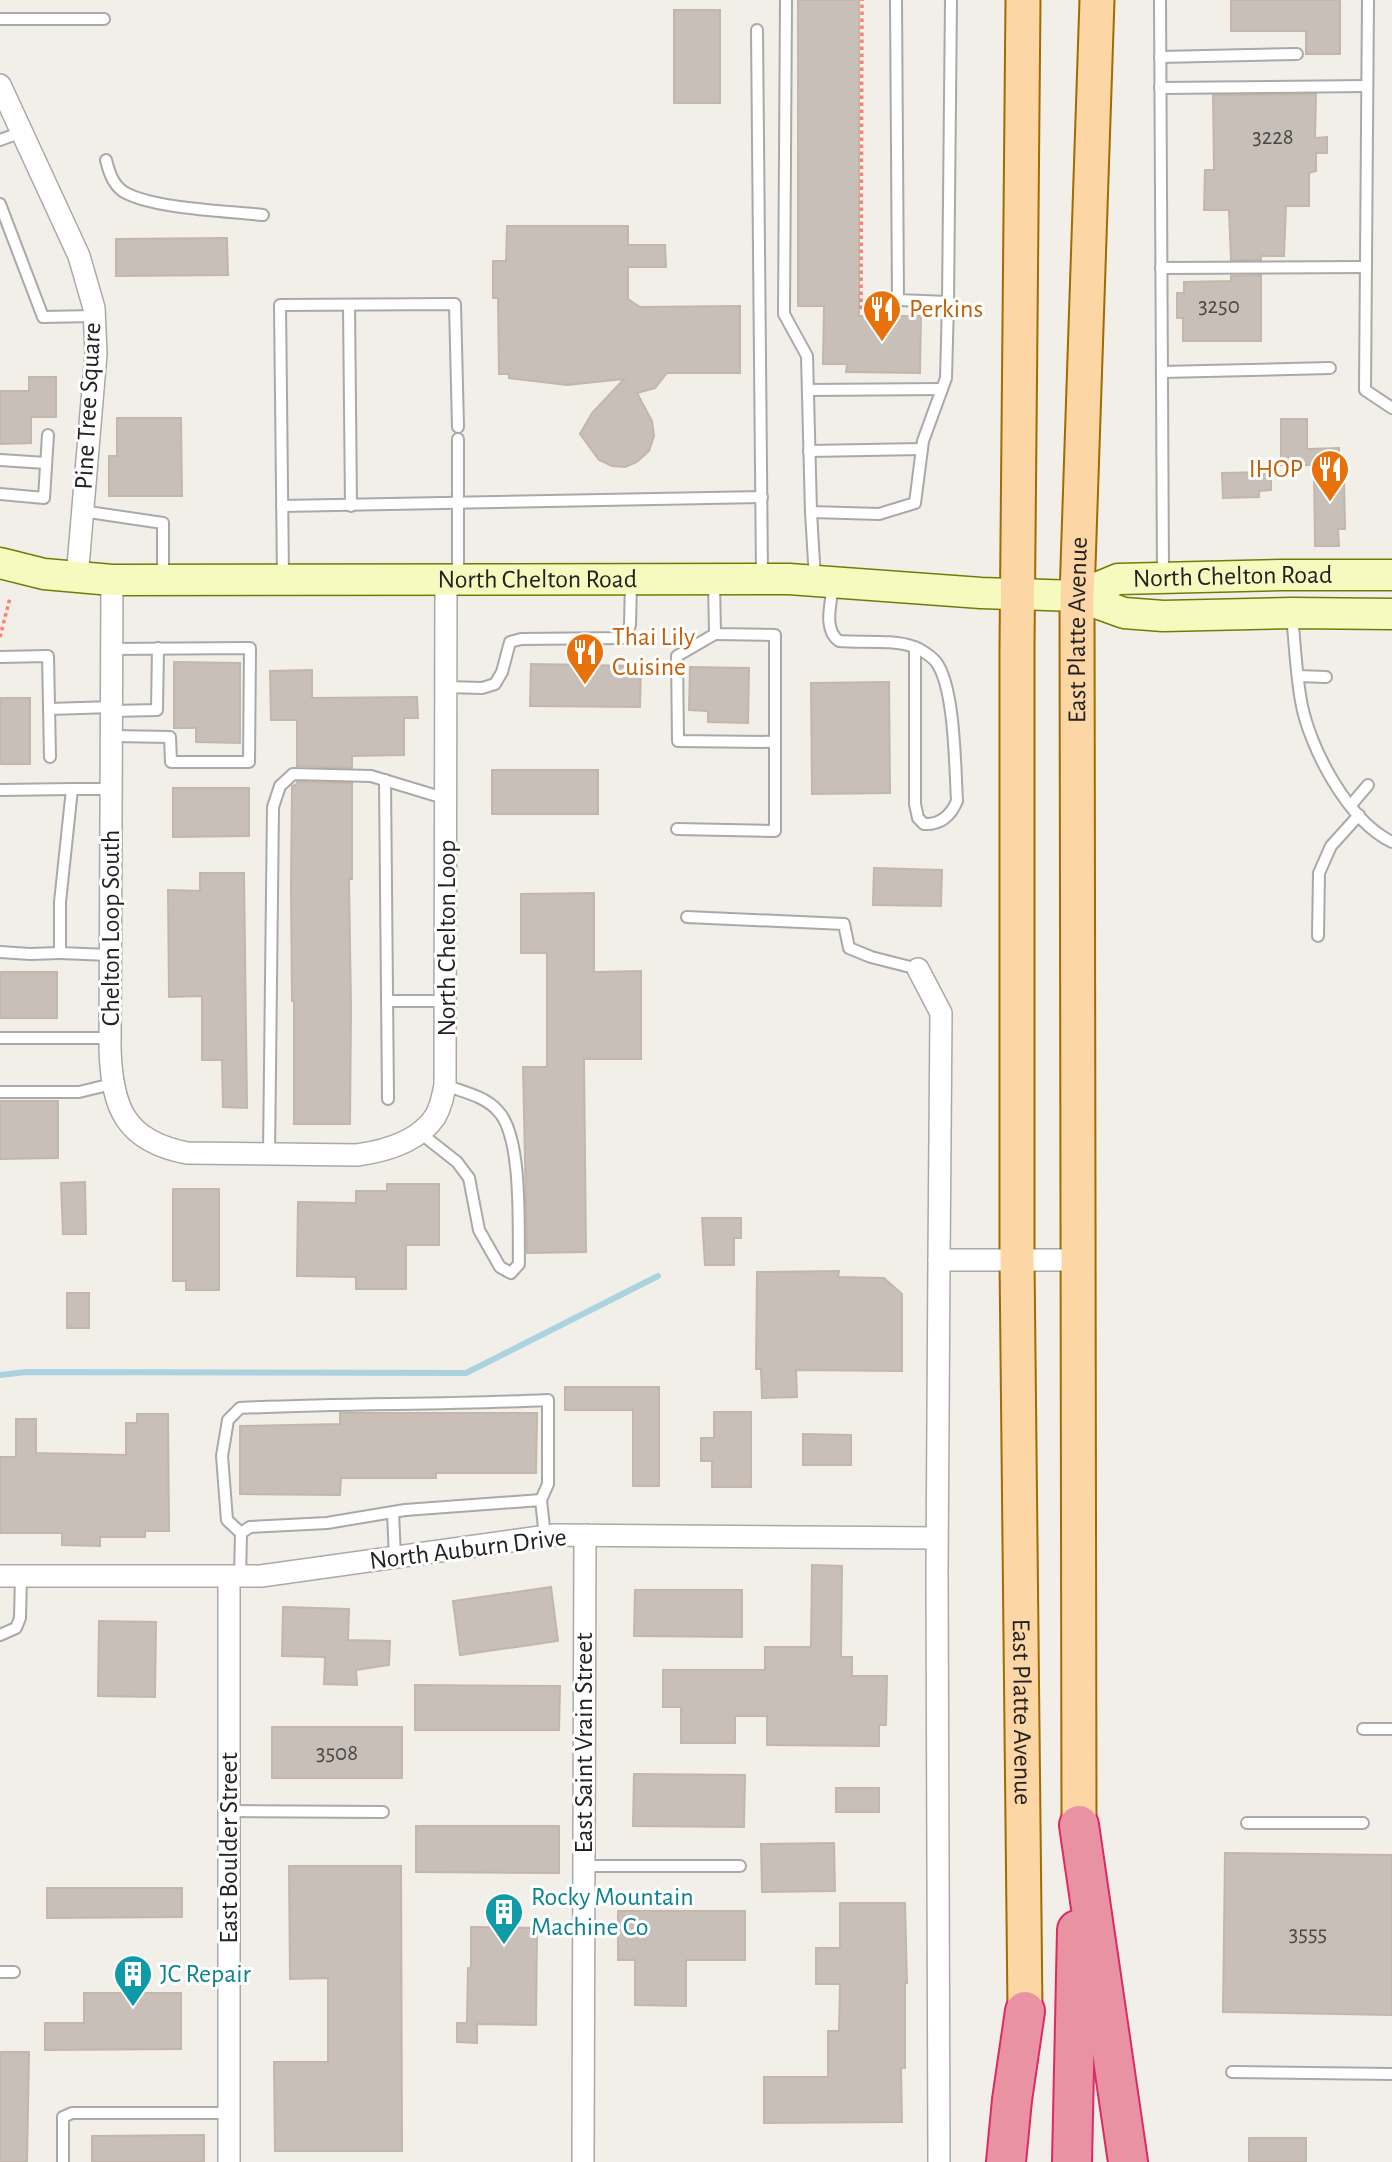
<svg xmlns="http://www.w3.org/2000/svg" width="1392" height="2162" viewBox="0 0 1392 2162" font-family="'Alegreya Sans',sans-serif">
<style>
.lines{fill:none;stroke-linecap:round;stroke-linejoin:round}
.stream{stroke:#aad3df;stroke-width:6}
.building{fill:#c7bfb8;stroke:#c4b6ab;stroke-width:2}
.lane-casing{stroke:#a9a9a9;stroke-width:14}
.street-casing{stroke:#a9a9a9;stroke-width:24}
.secondary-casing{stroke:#707d05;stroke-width:33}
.primary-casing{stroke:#a06b00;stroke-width:37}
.highway-casing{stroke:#dc2a67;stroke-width:42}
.path{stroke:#fa8072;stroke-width:3.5;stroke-dasharray:3.5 3.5;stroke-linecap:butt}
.lane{stroke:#fff;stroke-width:10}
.street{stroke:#fff;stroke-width:21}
.secondary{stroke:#f7fabf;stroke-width:30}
.primary{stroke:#fcd6a4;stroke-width:33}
.highway{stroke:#e892a2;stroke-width:38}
.labels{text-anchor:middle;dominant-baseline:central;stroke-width:6;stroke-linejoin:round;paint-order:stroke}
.number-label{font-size:23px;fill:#4b4948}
.food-label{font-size:26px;fill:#c56008;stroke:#fff;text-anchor:start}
.street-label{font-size:26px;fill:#222;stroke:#fff}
.culture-label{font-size:26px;fill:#0d838f;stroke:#fff;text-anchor:start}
</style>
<rect width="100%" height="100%" fill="#f2efe9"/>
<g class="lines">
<polyline class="stream" points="0,1375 26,1372 466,1373 658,1276"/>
</g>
<g class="building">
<polygon points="798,0 859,0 859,316 921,316 920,373 846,372 847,364 823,364 824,306 798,306"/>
<polygon points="1231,0 1340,0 1340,54 1306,54 1306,31 1231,31"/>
<rect x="674" y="10" width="46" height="93"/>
<polygon points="1316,94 1315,138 1327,137 1327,153 1316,153 1316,171 1309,173 1309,206 1286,206 1284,256 1261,256 1261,260 1231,260 1229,210 1204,210 1205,170 1214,170 1213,95"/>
<polygon points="507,226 628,226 628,245 665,245 666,267 628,267 628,299 640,307 740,306 740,373 667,373 655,388 637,393 652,421 654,436 649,451 637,462 625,467 612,466 599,460 580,434 592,413 624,379 567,385 509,378 509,374 499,374 498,298 493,298 493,261 506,261"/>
<polygon points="227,238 228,275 116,276 116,239"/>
<polygon points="1261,275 1261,341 1183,341 1183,318 1177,318 1177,293 1184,293 1184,282 1231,281 1231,276"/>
<polygon points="29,377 56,377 56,417 31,417 31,443 0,444 0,391 29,391"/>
<polygon points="117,418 181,418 182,496 109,496 109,456 117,456"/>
<polygon points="1281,419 1307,419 1307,449 1339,448 1340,476 1344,476 1345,529 1338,529 1339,546 1315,546 1314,465 1281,465"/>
<polygon points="1271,472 1271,490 1259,491 1259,497 1223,498 1222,473"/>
<polygon points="174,662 240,663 240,743 196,742 196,728 174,728"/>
<polygon points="531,664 641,666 640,707 530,706"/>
<polygon points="690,667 749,668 748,723 708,722 708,711 689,710"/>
<polygon points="312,670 312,698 417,697 418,718 404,718 404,755 352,756 352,768 297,766 297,720 271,720 270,671"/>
<polygon points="889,682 890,793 812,794 811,683"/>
<rect x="0" y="698" width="30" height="66"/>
<rect x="492" y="770" width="106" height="44"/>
<polygon points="297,782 352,783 352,879 349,879 351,1008 350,1124 294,1124 294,1001 292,1001 291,887 292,786 297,784"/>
<polygon points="173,788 249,788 249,836 173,837"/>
<polygon points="874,868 942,870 941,906 873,905"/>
<polygon points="200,873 244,873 247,1108 223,1107 222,1060 202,1060 202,996 169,997 168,890 200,891"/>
<polygon points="594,893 594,972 641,971 641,1059 584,1059 586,1252 527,1253 523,1067 547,1067 547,953 521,953 521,894"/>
<rect x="0" y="972" width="57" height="46"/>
<polygon points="0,1101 58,1101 58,1158 0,1159"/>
<polygon points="85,1182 86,1234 63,1234 61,1183"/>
<polygon points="387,1184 439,1184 439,1245 406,1245 406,1289 356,1289 356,1277 297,1276 298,1202 356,1203 356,1191 387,1191"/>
<polygon points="173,1189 219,1189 219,1290 186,1290 186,1281 173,1281"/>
<polygon points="702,1218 741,1218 741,1238 734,1238 734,1265 705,1265"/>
<polygon points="839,1271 838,1277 884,1278 902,1294 902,1371 796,1370 797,1397 762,1398 761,1369 756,1369 757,1272"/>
<rect x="67" y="1293" width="22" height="35"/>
<polygon points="565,1387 659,1387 659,1486 633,1486 633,1410 565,1410"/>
<polygon points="714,1412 751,1412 751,1487 712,1487 712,1461 701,1461 701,1438 714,1438"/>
<polygon points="340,1413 537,1413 536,1473 436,1473 436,1478 341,1478 340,1495 240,1494 240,1426 340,1424"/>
<polygon points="137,1414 168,1414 169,1531 145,1531 145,1537 100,1537 100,1546 62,1545 62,1533 0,1533 0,1457 16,1457 16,1419 36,1419 36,1453 126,1455 126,1423 137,1423"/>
<polygon points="803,1434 851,1435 851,1465 803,1465"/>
<polygon points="812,1565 842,1566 841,1657 852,1657 852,1676 887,1676 886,1725 879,1725 879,1746 767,1745 767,1716 735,1716 735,1743 681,1743 681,1707 663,1707 663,1670 765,1670 765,1647 811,1647"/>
<polygon points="551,1587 558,1641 460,1655 453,1601"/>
<polygon points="635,1590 742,1590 742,1637 634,1636"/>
<polygon points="283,1607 349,1609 348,1640 390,1641 389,1665 356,1670 357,1685 324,1684 325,1657 282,1656"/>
<polygon points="99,1621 156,1622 155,1697 98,1696"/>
<polygon points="415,1685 560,1686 559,1730 415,1730"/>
<rect x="272" y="1727" width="130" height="51"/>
<polygon points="634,1774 745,1775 744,1827 633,1826"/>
<rect x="836" y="1788" width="43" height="24"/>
<polygon points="416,1826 559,1826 559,1873 416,1872"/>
<polygon points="834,1843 835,1891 762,1892 761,1844"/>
<polygon points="1225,1853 1392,1855 1392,2015 1223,2012"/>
<polygon points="289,1866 401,1866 402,2151 275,2151 274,2062 328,2062 328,1978 290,1979"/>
<polygon points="47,1888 182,1888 182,1917 47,1918"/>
<polygon points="840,1903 905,1903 907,1983 905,1983 905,2068 901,2068 902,2122 764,2123 764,2077 828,2077 828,2031 839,2031 840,1984 816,1984 816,1948 840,1948"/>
<polygon points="618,1911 745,1911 745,1960 686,1960 686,2006 635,2005 635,1960 618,1960"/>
<polygon points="471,1927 537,1928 536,2025 477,2024 477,2043 457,2042 457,2023 467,2023 468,1968 471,1968"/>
<polygon points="84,1993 181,1993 181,2049 45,2050 45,2023 84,2023"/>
<polygon points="0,2052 29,2052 27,2162 0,2162"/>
<polygon points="204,2135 204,2162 92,2162 92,2136"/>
<rect x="1249" y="2138" width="57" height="24"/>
</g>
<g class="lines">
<defs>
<g id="lane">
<polyline points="786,0 784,314 807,356 811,512 815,579"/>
<polyline points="1160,0 1163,575"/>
<polyline points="1368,0 1365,390 1392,408"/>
<polyline points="0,19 104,19"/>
<polyline points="757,30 762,577"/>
<polyline points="1160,57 1297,54"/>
<polyline points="1160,88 1367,86"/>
<polyline points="0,140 22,132"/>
<path d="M 106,160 C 109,172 113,185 124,192 C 154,209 227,211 263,215"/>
<polyline points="0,204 43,317 94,316"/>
<polyline points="1161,268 1366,267"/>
<polyline points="948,302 951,0"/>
<polyline points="349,305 351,506"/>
<polyline points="1162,372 1330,368"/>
<polyline points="808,390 942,389"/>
<polyline points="809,451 922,449"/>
<polyline points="0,460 46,463"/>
<polyline points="0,494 44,498 48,435"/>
<polyline points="282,506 762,497"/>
<polyline points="82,511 163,523 163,578"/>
<polyline points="811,512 879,514 915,503 923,441 946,378 948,302 898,300 896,0"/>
<polyline points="283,577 280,305 455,304 458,427"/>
<polyline points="458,577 458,439"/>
<path d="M 833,583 C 832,601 822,629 839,641 C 861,643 893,639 914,647 C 921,649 932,657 936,662 C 955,687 955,768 957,801 C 951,815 941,825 924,824 L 918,818 L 915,804 L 915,647"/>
<path d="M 1292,616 C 1295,644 1296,673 1301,701 C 1309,747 1348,821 1392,842"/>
<polyline points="715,634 677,656 678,741 775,742"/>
<polyline points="112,649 250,648 249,762 171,762 170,737 113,736"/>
<polyline points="0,657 48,656 50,757"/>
<polyline points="1298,676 1326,677"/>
<polyline points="446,687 482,688 495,684 502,672 510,642 521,639 625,638 630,625 631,581"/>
<polyline points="49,709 112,707"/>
<polyline points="112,711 157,710 158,648"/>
<polyline points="385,780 388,1099"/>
<polyline points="0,790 72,789"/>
<polyline points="1351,805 1368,785"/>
<polyline points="677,829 775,831 775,635 715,634 714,582"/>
<polyline points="687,917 844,924 849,948 871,957 918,969"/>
<polyline points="1318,936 1319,873 1331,846 1359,815"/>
<polyline points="0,952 30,954 60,953"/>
<polyline points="110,955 60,953 60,902 72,789 111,789"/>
<polyline points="387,1001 447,1001"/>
<polyline points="0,1038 110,1038"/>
<polyline points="0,1092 79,1092 112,1084"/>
<path d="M 419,1132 L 457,1162 L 469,1178 L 479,1230 L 500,1267 L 511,1273 L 519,1264 C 518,1228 523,1137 498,1111 C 485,1096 463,1092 445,1085"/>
<polyline points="269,1155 273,807 280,786 293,774 371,776 447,799"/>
<polyline points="393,1512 395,1558"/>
<path d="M 241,1533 L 227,1520 L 222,1456 L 228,1420 L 240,1408 C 343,1403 445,1405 548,1400 L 548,1484 L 541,1500"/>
<polyline points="240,1577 241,1533 250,1527 327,1523 405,1510 541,1500 545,1537"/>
<polyline points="0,1635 16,1628 20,1618 21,1576"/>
<polyline points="1363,1729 1392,1729"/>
<polyline points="229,1811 383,1812"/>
<polyline points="1247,1823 1363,1823"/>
<polyline points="584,1866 740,1866"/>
<polyline points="0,1972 14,1972"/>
<polyline points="1232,2072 1392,2074"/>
<polyline points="63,2162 63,2117 72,2113 229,2113"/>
</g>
<g id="street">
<polyline points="0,85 79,256 94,308 96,354 77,578"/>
<path d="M 112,580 L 110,1049 C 112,1108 125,1141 187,1153 L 357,1155 C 386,1151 418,1142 435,1117 C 441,1107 443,1096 445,1085 L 446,579"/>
<polyline points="918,969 941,1013 939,1260 1078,1260"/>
<polyline points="939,1260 937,1573 939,2162"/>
<polyline points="0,1576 261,1576 554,1535 937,1538"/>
<polyline points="229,1577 229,2162"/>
<polyline points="583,2162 585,1535"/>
</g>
<g id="secondary">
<path id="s1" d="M 0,563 L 44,574 L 112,580 L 789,579 L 981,593 L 1077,596 L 1124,613 L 1163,616 L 1292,613 L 1392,614"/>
<path id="s2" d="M 1077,596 L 1118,579 L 1281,575 L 1392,575"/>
</g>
<g id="primary">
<path id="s3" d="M 1023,0 L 1017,648 L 1017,1260 L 1025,2011"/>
<path id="s4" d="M 1079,1825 L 1077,596 L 1097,0"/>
</g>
<g id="highway">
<polyline points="1079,1825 1128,2162"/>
<polyline points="1006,2162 1012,2100 1025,2011"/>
<polyline points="1072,2162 1077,1930"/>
</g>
</defs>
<use href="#lane" class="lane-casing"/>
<use href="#street" class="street-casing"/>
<use href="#secondary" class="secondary-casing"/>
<use href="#primary" class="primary-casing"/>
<use href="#highway" class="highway-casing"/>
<g class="path">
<polyline points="861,309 862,0"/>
<polyline points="0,637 10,598"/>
</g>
<use href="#lane" class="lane"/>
<use href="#street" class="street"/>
<use href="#secondary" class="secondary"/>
<use href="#primary" class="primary"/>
<use href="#highway" class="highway"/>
</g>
<defs>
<symbol id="restaurant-pin" viewBox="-11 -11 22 30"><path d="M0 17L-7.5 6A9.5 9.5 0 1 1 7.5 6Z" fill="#e8710a" stroke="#fff"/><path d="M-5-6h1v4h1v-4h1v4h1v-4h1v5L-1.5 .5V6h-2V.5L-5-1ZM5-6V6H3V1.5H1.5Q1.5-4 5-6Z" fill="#fff"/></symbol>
<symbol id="building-pin" viewBox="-11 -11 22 30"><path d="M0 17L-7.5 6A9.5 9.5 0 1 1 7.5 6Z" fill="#0f9aa8" stroke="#fff"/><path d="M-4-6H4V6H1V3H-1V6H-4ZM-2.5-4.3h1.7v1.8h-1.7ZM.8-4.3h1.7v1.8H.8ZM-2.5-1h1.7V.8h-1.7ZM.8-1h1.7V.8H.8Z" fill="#fff"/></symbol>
</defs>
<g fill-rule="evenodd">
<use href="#restaurant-pin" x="860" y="287" width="44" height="60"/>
<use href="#restaurant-pin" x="1308" y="447" width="44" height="60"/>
<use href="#restaurant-pin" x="563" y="630" width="44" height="60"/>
<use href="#building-pin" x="482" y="1890" width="44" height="60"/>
<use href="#building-pin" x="111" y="1952" width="44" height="60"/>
</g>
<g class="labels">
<g class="number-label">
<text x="1273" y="137">3228</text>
<text x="1219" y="306">3250</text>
<text x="337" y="1753">3508</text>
<text x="1308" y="1934">3555</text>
</g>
<g class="food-label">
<text x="909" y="309">Perkins</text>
<text x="1303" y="469" text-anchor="end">IHOP</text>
<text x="612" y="637">Thai Lily<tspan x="612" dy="30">Cuisine</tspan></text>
</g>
<g class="street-label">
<text transform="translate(88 406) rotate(-87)">Pine Tree Square</text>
<text stroke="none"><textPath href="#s2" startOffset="159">North Chelton Road</textPath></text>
<text stroke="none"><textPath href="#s1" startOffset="539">North Chelton Road</textPath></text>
<text stroke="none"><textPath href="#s4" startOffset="1195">East Platte Avenue</textPath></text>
<text transform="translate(111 928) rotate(-90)">Chelton Loop South</text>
<text transform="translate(447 938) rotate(-90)">North Chelton Loop</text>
<text transform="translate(468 1549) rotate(-7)">North Auburn Drive</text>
<text stroke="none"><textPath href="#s3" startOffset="1712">East Platte Avenue</textPath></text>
<text transform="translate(584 1743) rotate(-90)">East Saint Vrain Street</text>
<text transform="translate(229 1848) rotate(-90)">East Boulder Street</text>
</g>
<g class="culture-label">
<text x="531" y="1897">Rocky Mountain<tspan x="531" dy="30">Machine Co</tspan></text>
<text x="160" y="1974">JC Repair</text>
</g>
</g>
</svg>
